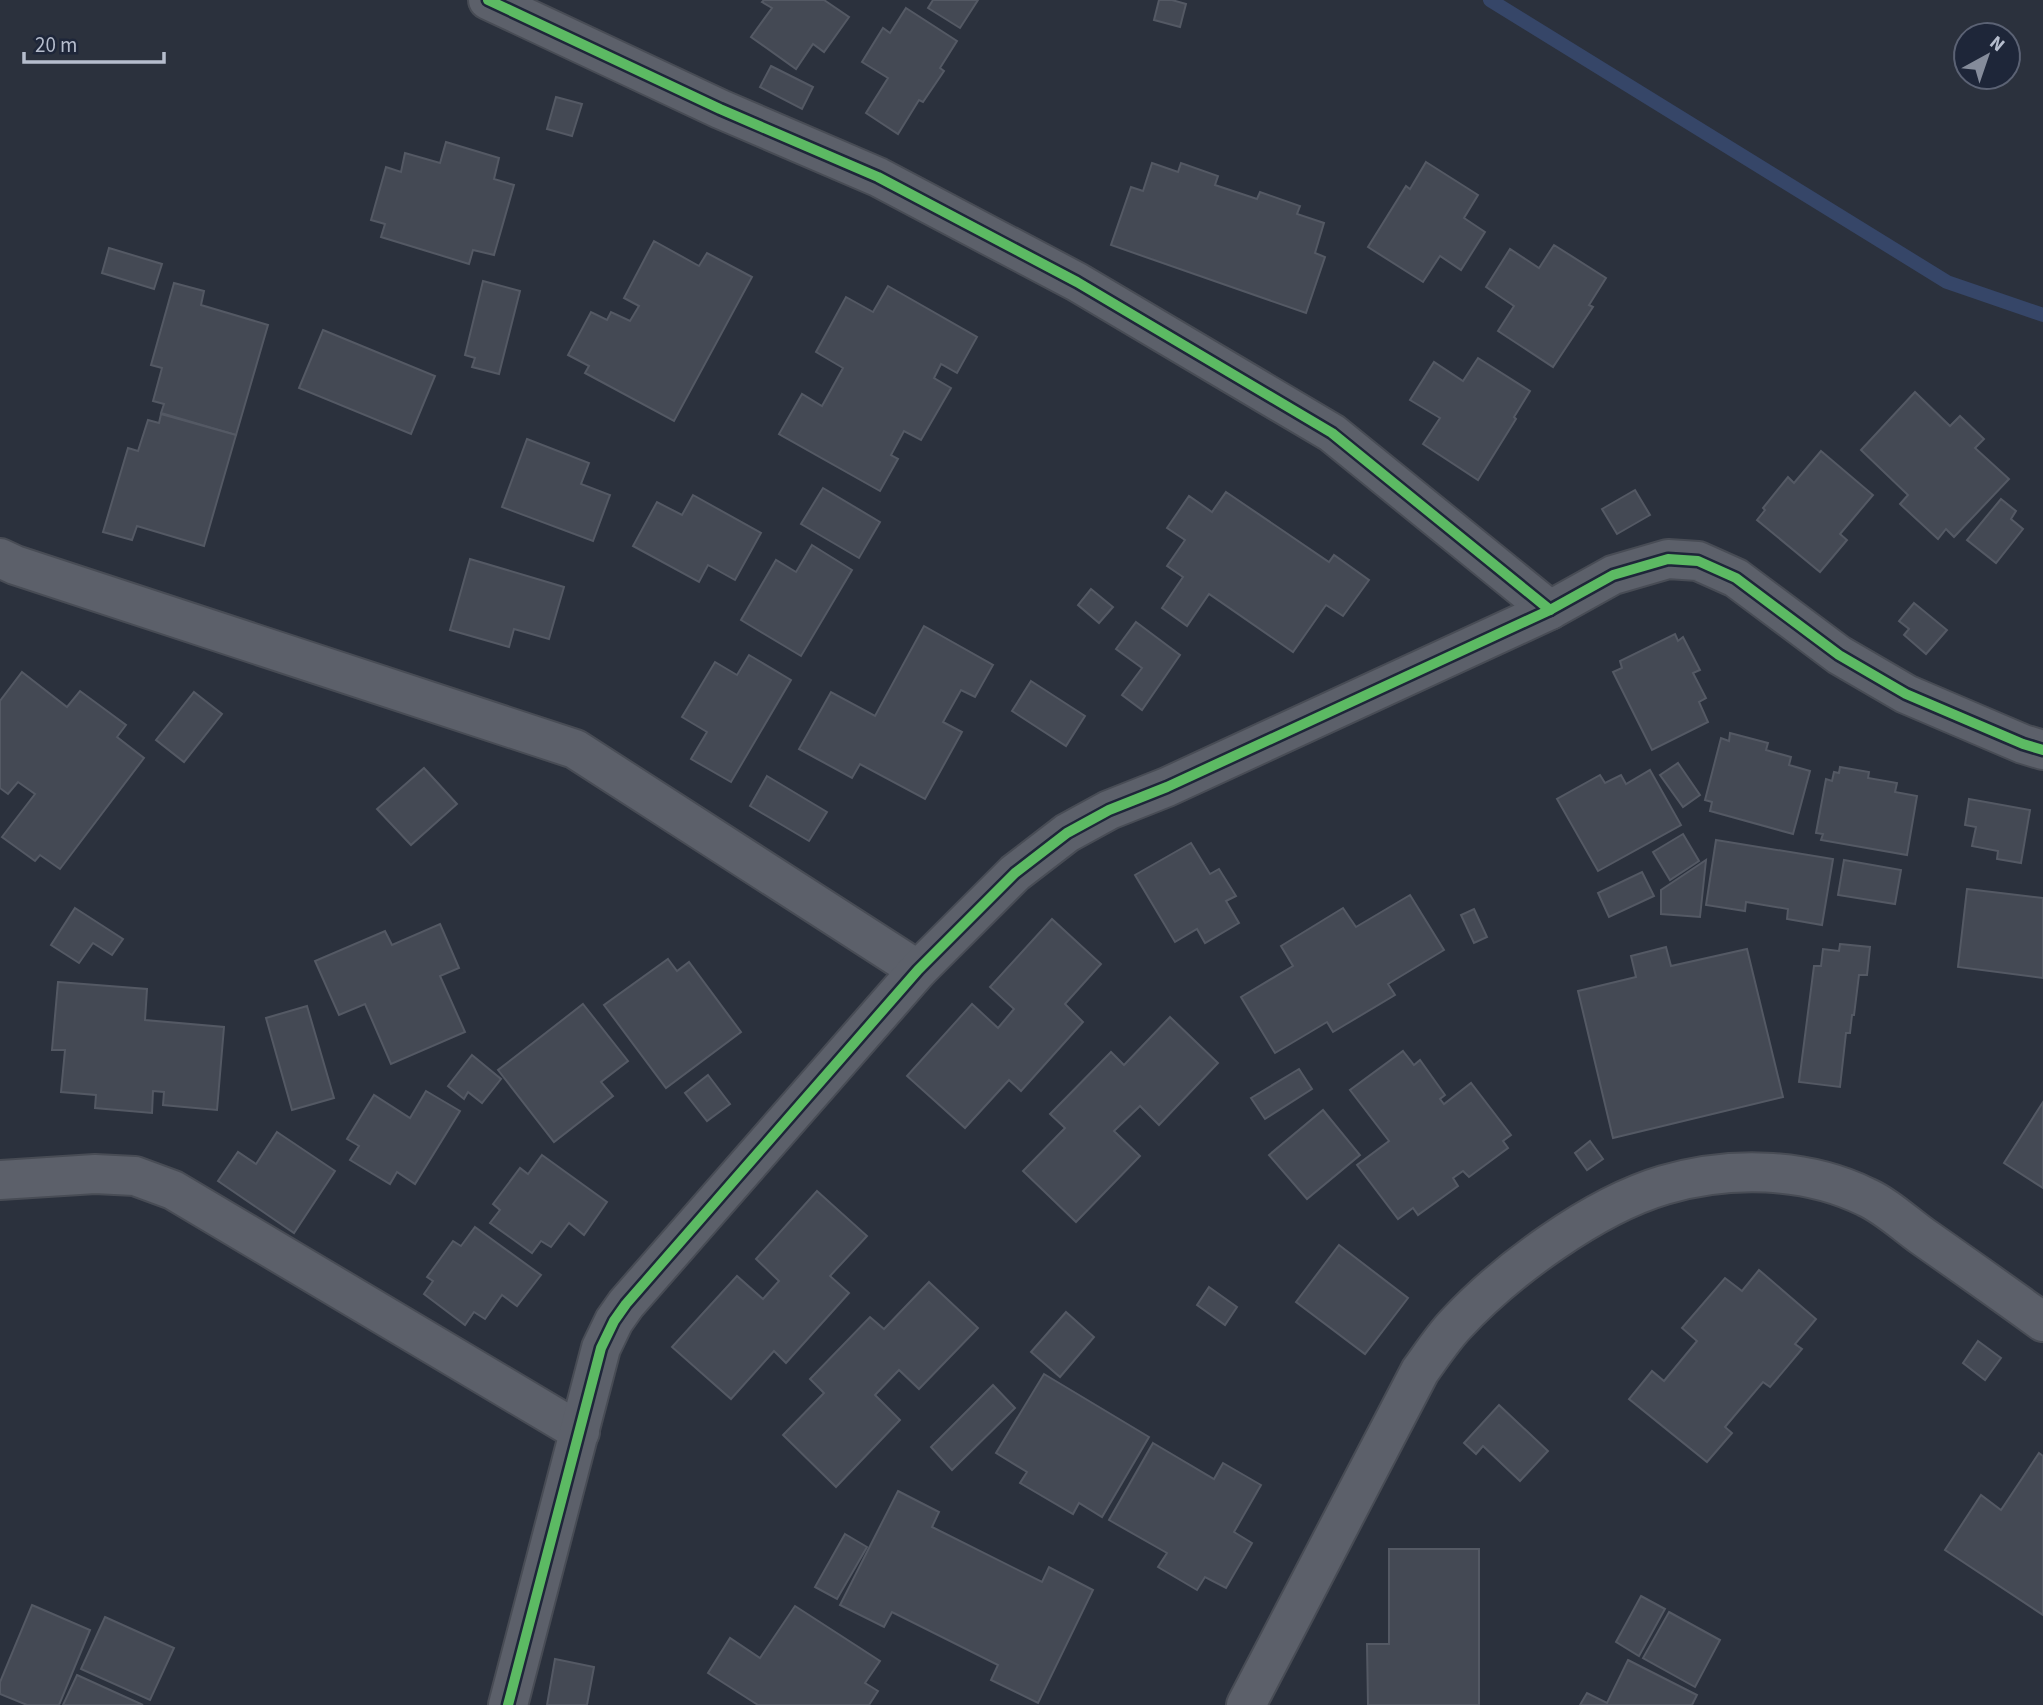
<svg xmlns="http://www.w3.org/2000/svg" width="2043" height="1705" viewBox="0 0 2043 1705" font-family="'Source Sans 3',sans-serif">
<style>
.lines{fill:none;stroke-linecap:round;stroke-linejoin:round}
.stream{stroke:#364668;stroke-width:14}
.building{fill:#444954;stroke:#545964;stroke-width:2}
.minor-casing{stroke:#484c55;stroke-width:42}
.minor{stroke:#5c606a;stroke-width:38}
.cycleway-casing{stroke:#1e2639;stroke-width:15}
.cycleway{stroke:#5cba63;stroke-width:10}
</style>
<rect width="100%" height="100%" fill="#2b313d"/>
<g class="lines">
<polyline class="stream" points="1490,0 1947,282 2043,315"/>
</g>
<g class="building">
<polygon points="764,0 824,0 849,17 824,52 813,44 796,69 751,37 772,8 762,2"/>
<polygon points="933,0 978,0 960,28 928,8"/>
<polygon points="1159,0 1172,0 1186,4 1180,27 1154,20"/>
<polygon points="906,8 957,41 940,68 944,71 923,102 919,100 898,134 866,113 888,78 862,62 883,28 890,33"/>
<polygon points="771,66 813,87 802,109 760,87"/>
<polygon points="556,97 582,104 572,136 547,129"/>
<polygon points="446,142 499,158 494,179 514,185 494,255 473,250 469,264 381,237 385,224 371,220 386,167 401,172 405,153 440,163"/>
<polygon points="1426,162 1478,195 1464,218 1485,232 1461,270 1440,256 1423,282 1368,247 1406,186 1410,189"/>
<polygon points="1152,163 1178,172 1181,163 1218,176 1215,185 1257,199 1260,192 1300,206 1297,214 1324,223 1315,253 1325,257 1306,313 1111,245 1131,187 1143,191"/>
<polygon points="654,241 699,266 707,253 752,277 674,421 585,373 589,366 568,355 591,312 607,320 611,312 630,321 639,306 624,298"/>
<polygon points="1554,245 1606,278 1589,305 1593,307 1553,367 1498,331 1514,306 1486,287 1510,249 1539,268"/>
<polygon points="109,248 162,264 154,289 102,273"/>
<polygon points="483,281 520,291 499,374 472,367 475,358 465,355"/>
<polygon points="174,283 204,291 201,305 268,325 236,435 161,413 164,404 153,401 162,368 151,365"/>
<polygon points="888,286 977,337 957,373 941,364 934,378 951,388 921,440 904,431 891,455 898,459 880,491 779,434 802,394 822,406 843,368 816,352 846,297 873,312"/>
<polygon points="323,330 435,376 411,434 299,388"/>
<polygon points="1478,358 1530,391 1514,417 1516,419 1478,480 1423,444 1440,418 1410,400 1434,362 1463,381"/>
<polygon points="1915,392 1950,426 1960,416 1984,439 1975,448 2009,479 1954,537 1946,529 1938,539 1900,504 1908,495 1861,450"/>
<polygon points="161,414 236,435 204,546 137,526 132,540 103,532 128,448 138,451 148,420 159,423"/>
<polygon points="527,439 589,463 581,484 610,495 593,541 502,507"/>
<polygon points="1821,451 1873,495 1840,534 1847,540 1820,572 1757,520 1765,510 1763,508 1788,477 1794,483"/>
<polygon points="823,488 880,522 859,558 801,524"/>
<polygon points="1635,490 1650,515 1617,534 1602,509"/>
<polygon points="1226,492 1329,562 1334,555 1369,580 1343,616 1326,605 1293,652 1209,594 1187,626 1162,608 1183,577 1167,566 1185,540 1167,528 1189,496 1212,512"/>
<polygon points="693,495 761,533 735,580 708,565 699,582 633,546 657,502 682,515"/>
<polygon points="2001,499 2016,511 2011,519 2023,529 1996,563 1967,540"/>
<polygon points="812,545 852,570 801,656 741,620 776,560 796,572"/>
<polygon points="470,559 564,587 549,639 514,629 509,647 450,630"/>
<polygon points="1091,589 1113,607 1099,623 1078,605"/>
<polygon points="1914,603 1947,630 1926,654 1904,635 1909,629 1899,621"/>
<polygon points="1136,622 1180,655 1142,710 1122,695 1142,668 1116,649"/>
<polygon points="924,626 993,665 975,697 961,690 943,722 962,732 925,799 860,764 852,778 799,749 831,692 875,716"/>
<polygon points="1675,634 1678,641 1683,637 1700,670 1693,673 1706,698 1699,702 1708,722 1652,750 1613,672 1622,668 1620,661"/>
<polygon points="749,655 791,680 731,782 691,759 707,732 682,717 715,662 737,675"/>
<polygon points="22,672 67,707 80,691 126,725 117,737 144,758 60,869 40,855 35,861 2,837 35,794 18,782 8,794 0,788 0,701"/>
<polygon points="1031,681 1085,716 1066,746 1012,711"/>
<polygon points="194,692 222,714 184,762 156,740"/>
<polygon points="1730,733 1768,743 1766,750 1791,757 1789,765 1810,771 1793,834 1710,811 1712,802 1705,800 1721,738 1729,741"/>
<polygon points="1678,763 1700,795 1683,807 1660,775"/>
<polygon points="1840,767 1869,772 1868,778 1897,783 1895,792 1917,796 1907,855 1821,840 1823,834 1816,833 1826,779 1832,781 1834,772 1839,773"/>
<polygon points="424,768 457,804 411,845 377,809"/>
<polygon points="1650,770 1681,825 1598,871 1557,799 1600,775 1605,783 1621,775 1626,784"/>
<polygon points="767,776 827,812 809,841 750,806"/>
<polygon points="1969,799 2030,810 2021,863 1997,859 1998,851 1972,846 1976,827 1965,825"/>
<polygon points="1683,834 1699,861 1670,880 1653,852"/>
<polygon points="1716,840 1833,859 1822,925 1787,919 1788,909 1746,902 1745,911 1706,905"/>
<polygon points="1191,843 1210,874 1219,869 1236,896 1226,901 1239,923 1205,943 1197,929 1175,942 1135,875"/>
<polygon points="1706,860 1700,917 1661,914 1661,890"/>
<polygon points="1844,860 1901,870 1895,904 1838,895"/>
<polygon points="1642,872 1654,896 1609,917 1598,893"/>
<polygon points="1967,889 2043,898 2043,978 1958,967"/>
<polygon points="1410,895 1444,950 1388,984 1395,995 1333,1032 1327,1022 1275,1053 1241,997 1293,966 1281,946 1343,908 1356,927"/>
<polygon points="75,908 123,939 112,955 93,943 79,963 51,945"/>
<polygon points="1474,909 1487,937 1474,943 1461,915"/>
<polygon points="1052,919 1101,964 1065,1004 1083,1022 1021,1091 1009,1080 965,1128 907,1076 972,1004 998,1028 1014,1009 990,987"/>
<polygon points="440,924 459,968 440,976 465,1032 391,1064 365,1004 339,1015 315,961 385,931 392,945"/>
<polygon points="1840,944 1870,947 1867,975 1859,975 1854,1015 1852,1015 1850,1033 1846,1033 1840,1087 1799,1082 1814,966 1821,966 1823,949 1839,951"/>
<polygon points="1666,947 1671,966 1747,949 1783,1097 1613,1138 1578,991 1636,977 1631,956"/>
<polygon points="668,959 677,971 689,962 741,1032 666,1088 604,1005"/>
<polygon points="58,982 147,989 145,1020 224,1027 217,1110 163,1105 164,1092 153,1091 152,1113 95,1108 96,1095 61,1092 65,1050 52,1050"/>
<polygon points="583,1004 628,1061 601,1082 613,1096 554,1142 498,1070"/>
<polygon points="307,1006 334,1098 292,1110 266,1018"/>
<polygon points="1170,1017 1218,1063 1159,1125 1140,1106 1114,1131 1140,1156 1076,1222 1023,1171 1065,1128 1050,1114 1111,1052 1124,1065"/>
<polygon points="1403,1051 1414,1065 1420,1060 1445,1095 1440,1099 1444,1104 1471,1083 1511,1135 1503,1141 1508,1148 1469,1177 1463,1171 1453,1178 1458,1186 1418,1215 1413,1208 1398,1219 1357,1165 1389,1141 1350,1090"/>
<polygon points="472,1055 501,1079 482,1103 468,1092 464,1099 448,1086"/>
<polygon points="1299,1069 1312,1089 1265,1119 1251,1098"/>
<polygon points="708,1075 730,1104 707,1121 685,1093"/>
<polygon points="426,1091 460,1111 415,1184 397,1172 390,1184 350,1160 359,1146 347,1139 374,1095 410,1118"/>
<polygon points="2043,1102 2043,1188 2004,1163"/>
<polygon points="1323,1110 1360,1155 1307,1199 1269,1155"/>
<polygon points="277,1132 335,1171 294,1233 218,1181 238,1152 256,1164"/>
<polygon points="1590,1141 1603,1159 1587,1170 1575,1153"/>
<polygon points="542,1155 607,1202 584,1235 569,1223 551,1247 541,1241 532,1253 490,1223 500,1210 493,1204 520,1168 528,1174"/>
<polygon points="817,1191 867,1236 830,1276 849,1293 786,1363 774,1351 731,1399 672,1347 737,1276 763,1299 779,1281 756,1259"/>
<polygon points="475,1227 541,1275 517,1306 502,1295 485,1319 474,1312 465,1325 424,1294 433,1281 427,1277 453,1241 461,1246"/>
<polygon points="1339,1245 1408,1298 1365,1354 1296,1302"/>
<polygon points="1759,1270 1816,1319 1795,1344 1802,1349 1770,1387 1763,1382 1725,1427 1732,1433 1707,1462 1629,1399 1652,1371 1664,1381 1697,1341 1682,1328 1725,1278 1742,1291"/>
<polygon points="929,1282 978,1328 919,1389 899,1370 875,1395 900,1420 836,1487 783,1435 824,1393 810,1379 870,1317 884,1329"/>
<polygon points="1209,1287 1237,1307 1225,1325 1197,1305"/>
<polygon points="1066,1312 1094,1337 1060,1377 1031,1352"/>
<polygon points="1978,1341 2001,1358 1985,1380 1963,1363"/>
<polygon points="1044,1374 1149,1437 1102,1517 1079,1503 1073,1514 1020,1483 1027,1472 996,1453"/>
<polygon points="993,1385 1015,1408 952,1470 931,1447"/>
<polygon points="1499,1405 1548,1451 1520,1481 1483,1446 1476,1454 1464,1443"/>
<polygon points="1153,1443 1214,1479 1223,1463 1261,1485 1234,1532 1252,1543 1226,1588 1205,1577 1197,1590 1158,1567 1167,1553 1109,1520"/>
<polygon points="2039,1453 2043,1456 2043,1615 1945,1550 1981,1495 2001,1510"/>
<polygon points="898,1491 939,1512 932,1527 1042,1582 1049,1567 1093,1590 1038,1703 991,1680 998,1665 892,1612 884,1627 840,1605"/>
<polygon points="845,1534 867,1547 837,1599 815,1587"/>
<polygon points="1389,1549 1479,1549 1479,1705 1368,1705 1367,1644 1389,1644"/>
<polygon points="1641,1596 1665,1609 1639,1656 1616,1642"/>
<polygon points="32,1605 90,1630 59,1705 27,1705 0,1694 0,1682"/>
<polygon points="795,1606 880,1661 865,1683 878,1691 869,1705 758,1705 708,1673 730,1638 760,1658"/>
<polygon points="1669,1612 1720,1640 1695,1687 1643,1658"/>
<polygon points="105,1617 174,1648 150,1700 81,1669"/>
<polygon points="555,1659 594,1667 587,1705 547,1705"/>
<polygon points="1628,1660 1697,1695 1692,1705 1580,1705 1587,1693 1607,1703"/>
<polygon points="77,1675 143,1705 63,1705"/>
</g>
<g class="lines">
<defs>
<g id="minor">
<polyline points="488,0 720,109 878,177 1077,282 1332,433 1550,610"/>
<polyline points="0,558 15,565 575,749 918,970"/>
<polyline points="0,1180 95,1174 135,1176 173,1190 580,1432"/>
<polyline points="508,1705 601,1348 614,1321 626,1304 918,970 1015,873 1067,833 1109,810 1167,787 1550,610 1613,575 1668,559 1698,561 1736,578 1839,655 1906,694 2023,744 2043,750"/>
<path d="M 1246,1705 L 1420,1371 C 1431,1356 1442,1339 1455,1325 C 1505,1271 1593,1206 1664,1185 C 1729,1166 1805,1167 1866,1197 C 1886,1206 1904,1223 1922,1236 C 1962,1264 2003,1293 2043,1322"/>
</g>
</defs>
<use href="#minor" class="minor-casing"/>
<use href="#minor" class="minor"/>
<defs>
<g id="cycleway">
<polyline points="488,0 720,109 878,177 1077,282 1332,433 1550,610"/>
<polyline points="508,1705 601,1348 614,1321 626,1304 918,970 1015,873 1067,833 1109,810 1167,787 1550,610 1613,575 1668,559 1698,561 1736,578 1839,655 1906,694 2023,744 2043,750"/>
</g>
</defs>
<use href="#cycleway" class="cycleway-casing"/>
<use href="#cycleway" class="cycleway"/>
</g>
<g transform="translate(1987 56) rotate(40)"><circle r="33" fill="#1e2639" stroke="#5b6274" stroke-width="2"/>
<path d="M0-5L12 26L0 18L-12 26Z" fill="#858c9b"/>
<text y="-10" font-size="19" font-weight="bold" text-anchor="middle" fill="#b6bdcd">N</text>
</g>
<path d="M24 52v10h140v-10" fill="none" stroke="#b6bdcd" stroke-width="3.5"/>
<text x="35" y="52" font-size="21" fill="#b6bdcd" stroke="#1e2639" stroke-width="5" paint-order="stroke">20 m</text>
</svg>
